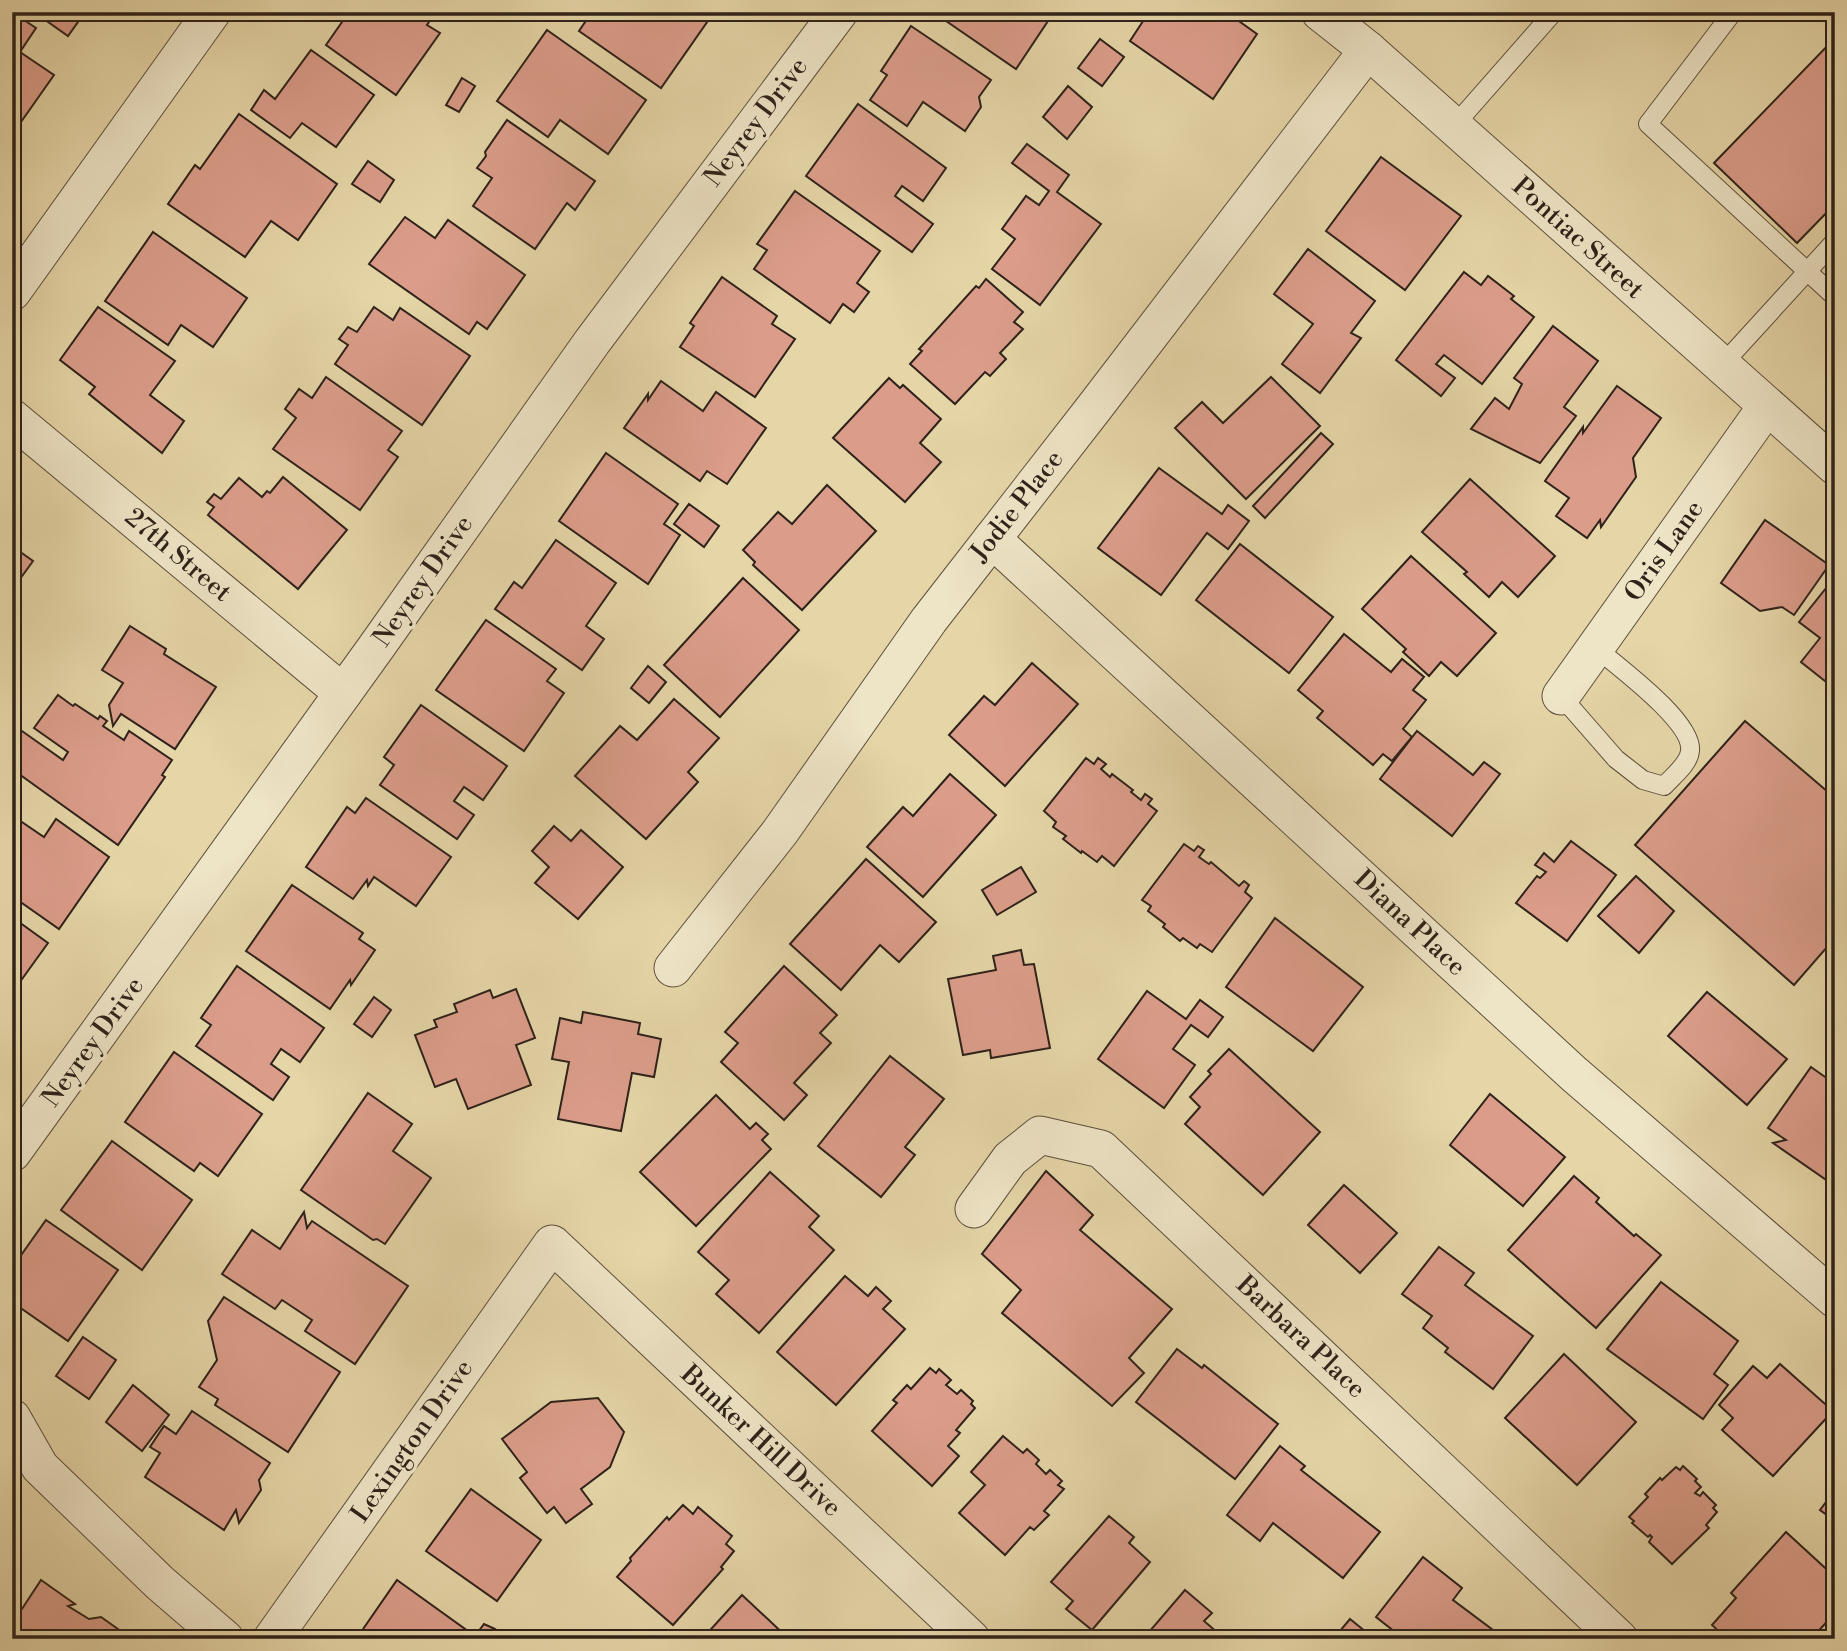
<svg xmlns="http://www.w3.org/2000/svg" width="1847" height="1651" viewBox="0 0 1847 1651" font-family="'Libre Bodoni',serif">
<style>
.building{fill:#db9d8a;stroke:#2e221a;stroke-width:2}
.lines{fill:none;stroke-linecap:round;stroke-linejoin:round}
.service-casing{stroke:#5c4f3d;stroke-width:20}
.minor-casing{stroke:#5c4f3d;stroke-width:39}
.service{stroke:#eee4c6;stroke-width:18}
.minor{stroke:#eee4c6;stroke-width:37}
.labels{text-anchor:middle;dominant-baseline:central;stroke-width:7;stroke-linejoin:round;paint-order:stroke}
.street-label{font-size:26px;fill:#2e221a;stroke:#eee4c6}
</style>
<rect width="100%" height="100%" fill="#e5d5a7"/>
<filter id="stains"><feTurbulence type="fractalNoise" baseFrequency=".00286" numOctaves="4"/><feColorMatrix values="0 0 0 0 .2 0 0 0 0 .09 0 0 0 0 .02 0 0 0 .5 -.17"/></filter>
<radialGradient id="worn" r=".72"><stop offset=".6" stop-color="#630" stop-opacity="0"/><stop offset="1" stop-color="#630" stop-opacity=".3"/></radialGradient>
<g class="building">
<polygon points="12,12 36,28 20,52 54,75 21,122 12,117"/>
<polygon points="34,12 85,12 68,36"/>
<polygon points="349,12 435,13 427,25 440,33 396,95 326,45"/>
<polygon points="592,12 707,12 712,15 661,88 579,31"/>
<polygon points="933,12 1054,12 1016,69"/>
<polygon points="1149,12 1237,12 1229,14 1257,34 1213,99 1130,41"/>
<polygon points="911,26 991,80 979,97 981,107 965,131 923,102 907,126 870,100 887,75 881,71"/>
<polygon points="547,30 646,100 608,154 560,120 548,137 497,101"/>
<polygon points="1835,38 1835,204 1797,243 1714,163"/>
<polygon points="1100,39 1124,57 1102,86 1078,68"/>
<polygon points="311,50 374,95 336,147 302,123 290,138 251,110 264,90 275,99"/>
<polygon points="462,78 475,86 459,112 446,105"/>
<polygon points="1068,86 1092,107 1067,139 1043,117"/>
<polygon points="858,104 946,168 923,201 902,186 895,196 933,224 912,252 806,176"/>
<polygon points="239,114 337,184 298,240 271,221 245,257 168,204 195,165 200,169"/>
<polygon points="507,120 595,181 575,210 567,203 535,249 473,206 492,178 477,168 486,156 485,152"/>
<polygon points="1027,144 1069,175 1057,192 1101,224 1040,305 992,269 1015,239 1002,229 1026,196 1039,205 1049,191 1012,163"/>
<polygon points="1381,157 1461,216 1405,290 1326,231"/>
<polygon points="368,161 394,180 380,202 352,184"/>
<polygon points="795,191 880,251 857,283 869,292 854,312 843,304 830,323 754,269 767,250 757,244"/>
<polygon points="405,217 435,238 448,220 525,275 487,329 477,322 469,334 369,264"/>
<polygon points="153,232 247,298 213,347 181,325 168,345 105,301"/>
<polygon points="1308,249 1375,301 1351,333 1361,338 1320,393 1282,364 1313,324 1274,294"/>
<polygon points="1464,272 1481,285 1488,276 1514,296 1511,299 1534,317 1482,384 1444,355 1436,364 1455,378 1441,396 1396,360"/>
<polygon points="722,277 777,316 772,324 795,339 755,397 680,347 694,326 690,323"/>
<polygon points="986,279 1023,312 1014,322 1023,329 1000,353 1006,359 990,376 985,372 955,404 910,364 922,351 919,349 976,286 979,288"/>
<polygon points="98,307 175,361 150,395 184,421 162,453 89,394 95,387 60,360"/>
<polygon points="374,307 393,320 400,308 470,356 422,425 335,364 348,345 339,339 348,327 357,332"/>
<polygon points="1553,326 1598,361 1564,407 1576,416 1540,463 1471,429 1495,398 1509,409 1522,384 1514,378"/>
<polygon points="326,377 402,431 388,450 398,457 360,510 273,449 296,418 285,409 299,389 312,398"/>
<polygon points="1271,377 1320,426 1246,499 1175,428 1202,402 1223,423"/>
<polygon points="889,378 900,388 903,385 941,419 920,443 941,462 905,502 833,438"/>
<polygon points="661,381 703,411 716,392 766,428 727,484 707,471 700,481 624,428 648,394 648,400"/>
<polygon points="1617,386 1661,418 1633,458 1636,477 1601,527 1600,520 1587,538 1556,516 1569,498 1545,481 1583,427 1583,433"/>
<polygon points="1321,433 1333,444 1265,518 1253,506"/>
<polygon points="606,453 678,504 664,524 680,535 648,584 559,521"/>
<polygon points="1159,468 1222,514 1228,505 1249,521 1228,549 1207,533 1161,595 1098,548"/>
<polygon points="283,477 347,530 298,589 208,515 214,507 207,502 214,494 221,499 239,478 262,497 267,491 270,493"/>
<polygon points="1470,479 1555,556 1518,597 1502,582 1489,597 1464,574 1467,572 1422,532"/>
<polygon points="827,485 876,531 802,610 753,565 755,562 743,550 778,512 792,524"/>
<polygon points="689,504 719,526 704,547 674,524"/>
<polygon points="1765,520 1829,565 1794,615 1782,607 1760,611 1721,583"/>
<polygon points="556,540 616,583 586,626 604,639 582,670 495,609 514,582 522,588"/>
<polygon points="1240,544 1333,617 1289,673 1196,600"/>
<polygon points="12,546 33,561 12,590"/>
<polygon points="1411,556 1496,633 1457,676 1441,662 1429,676 1403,652 1406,649 1362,609"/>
<polygon points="743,578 799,630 720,717 664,665"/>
<polygon points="1827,587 1835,593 1835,689 1801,662 1820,638 1799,622"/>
<polygon points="486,620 556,669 547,681 564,693 524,751 436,690"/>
<polygon points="130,626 166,649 164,654 216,687 175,749 121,714 113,726 109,705 123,683 102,670"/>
<polygon points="1344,634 1391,672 1402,659 1424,677 1413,690 1426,700 1403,729 1412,737 1392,761 1383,754 1373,765 1317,718 1323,711 1298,690"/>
<polygon points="1032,663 1078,704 1005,786 949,735 984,696 995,705"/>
<polygon points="648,666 666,682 649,703 631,688"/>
<polygon points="58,695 73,706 75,704 98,719 100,716 107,721 103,726 124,740 129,731 172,760 162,775 165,777 118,845 12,769 12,744 22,731 63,760 68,752 34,728"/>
<polygon points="674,699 719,738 688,772 698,782 646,839 575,776 620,726 637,740"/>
<polygon points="421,705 507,766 483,800 464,787 454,801 474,815 457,839 380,785 394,765 384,757"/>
<polygon points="1745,721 1835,798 1835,938 1794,985 1635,845"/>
<polygon points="1417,731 1473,775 1484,762 1500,774 1452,836 1380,779"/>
<polygon points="1086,758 1094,764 1098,758 1106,764 1101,769 1110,777 1112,774 1133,790 1131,792 1141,800 1145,794 1152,799 1148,804 1157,811 1114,866 1102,856 1097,862 1082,851 1081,853 1063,839 1066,836 1053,827 1056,822 1044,811"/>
<polygon points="950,774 996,815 923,897 867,847 903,807 913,816"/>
<polygon points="366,798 451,857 416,906 374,877 368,886 367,880 353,899 306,867 347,807 355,813"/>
<polygon points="16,818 44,837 56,819 109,857 59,929 12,896 12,823"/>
<polygon points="554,826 571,841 581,830 623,867 578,919 535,883 549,867 532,851"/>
<polygon points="1571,841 1616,875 1567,941 1516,903 1537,876 1540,878 1546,872 1535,865 1544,853 1554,862"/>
<polygon points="1184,844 1194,851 1198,846 1204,850 1199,857 1209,864 1211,862 1239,886 1244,881 1249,885 1245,892 1252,898 1212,952 1200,944 1197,948 1183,938 1180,941 1163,927 1165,924 1148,911 1151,906 1142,900"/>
<polygon points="866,859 936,922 899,962 880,945 841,990 790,944"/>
<polygon points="1021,867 1036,892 997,915 982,890"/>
<polygon points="1636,876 1674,911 1639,953 1598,916"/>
<polygon points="292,885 363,933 359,939 375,950 351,985 350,980 330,1009 246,951"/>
<polygon points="12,917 48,943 12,993"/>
<polygon points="1275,918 1363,987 1313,1051 1226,987"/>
<polygon points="1021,950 1024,965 1034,964 1050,1048 991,1058 990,1050 963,1055 948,979 996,970 993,956"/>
<polygon points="237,966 324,1028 300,1062 281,1049 271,1064 289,1077 273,1100 196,1046 211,1025 201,1018"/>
<polygon points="784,966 837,1015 820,1033 831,1043 794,1083 807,1095 784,1120 721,1062 738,1043 725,1032"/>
<polygon points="516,989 535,1038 516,1045 531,1085 468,1109 456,1079 435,1087 415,1035 437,1027 434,1020 457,1012 454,1004 490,990 493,998"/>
<polygon points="1147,991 1186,1019 1200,1000 1223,1017 1208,1037 1191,1025 1173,1049 1195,1065 1164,1108 1098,1059"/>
<polygon points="1707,992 1787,1059 1747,1105 1668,1036"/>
<polygon points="374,997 391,1010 372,1037 354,1024"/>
<polygon points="583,1012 640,1023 638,1034 661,1039 654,1077 632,1073 621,1131 558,1119 569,1062 552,1059 560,1018 581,1023"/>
<polygon points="1229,1049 1320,1132 1263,1195 1185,1124 1200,1107 1190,1097 1211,1074 1208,1071"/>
<polygon points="174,1052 262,1114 218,1176 200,1163 194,1171 125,1122"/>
<polygon points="890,1056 944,1099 905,1147 915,1155 881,1197 818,1146"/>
<polygon points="1811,1067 1835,1084 1835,1186 1773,1143 1786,1140 1768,1128"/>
<polygon points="368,1093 412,1124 393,1151 431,1178 385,1244 377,1239 373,1240 301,1190"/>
<polygon points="1490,1094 1565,1157 1523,1206 1450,1145"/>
<polygon points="716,1095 750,1129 756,1123 768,1134 762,1140 771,1149 696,1226 640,1172"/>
<polygon points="112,1141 192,1200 142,1270 61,1210"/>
<polygon points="1046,1171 1093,1215 1080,1230 1172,1309 1129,1358 1144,1373 1112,1406 1002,1313 1021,1290 982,1254"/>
<polygon points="770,1172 819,1216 809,1227 834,1250 759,1333 716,1294 729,1280 698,1252"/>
<polygon points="1574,1176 1599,1198 1596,1202 1634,1236 1636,1234 1661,1255 1596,1328 1508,1250"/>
<polygon points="1344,1185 1397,1233 1360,1273 1308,1225"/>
<polygon points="304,1212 307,1228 312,1221 408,1286 355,1364 305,1331 312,1320 282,1300 275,1309 222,1274 252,1230 280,1249"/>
<polygon points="46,1220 118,1270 68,1341 12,1302 12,1268"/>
<polygon points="1439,1247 1474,1273 1465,1285 1533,1336 1493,1389 1445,1352 1448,1348 1423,1328 1432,1316 1402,1294"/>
<polygon points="845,1276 868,1296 876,1287 891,1301 883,1309 905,1329 836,1405 777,1352"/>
<polygon points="1661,1282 1738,1341 1714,1374 1728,1385 1703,1419 1607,1349"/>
<polygon points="224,1297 340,1372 288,1452 215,1405 218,1399 199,1387 217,1360 208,1321"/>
<polygon points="83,1337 116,1360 89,1399 56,1376"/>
<polygon points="1177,1349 1202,1368 1204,1365 1278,1424 1235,1479 1136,1402"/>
<polygon points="1564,1354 1636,1422 1577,1485 1505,1418"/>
<polygon points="1780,1364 1833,1411 1773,1476 1722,1430 1733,1418 1719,1405 1753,1366 1767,1378"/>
<polygon points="930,1368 936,1373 939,1369 951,1380 946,1385 957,1394 961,1390 973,1401 971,1404 975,1408 956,1430 960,1433 948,1446 959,1456 932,1486 872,1431 897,1403 893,1400 907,1385 911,1389"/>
<polygon points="133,1385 169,1415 142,1451 106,1422"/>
<polygon points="598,1398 624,1432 610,1467 581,1489 592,1504 566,1523 554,1507 547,1513 520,1478 527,1472 502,1439 551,1402"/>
<polygon points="192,1411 270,1463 259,1480 261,1490 239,1523 236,1510 224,1530 145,1477 160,1453 150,1447 164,1426 176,1434"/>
<polygon points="1003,1436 1023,1453 1027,1449 1039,1460 1036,1464 1046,1474 1050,1470 1062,1481 1058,1485 1064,1489 1044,1511 1049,1515 1034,1530 1030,1527 1005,1555 959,1513 985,1485 971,1472"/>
<polygon points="1280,1446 1305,1466 1301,1470 1380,1532 1343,1578 1273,1523 1260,1541 1227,1515"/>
<polygon points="1683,1466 1697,1479 1695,1481 1701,1487 1695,1493 1700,1496 1703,1492 1716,1505 1713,1508 1717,1512 1706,1525 1709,1528 1672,1564 1649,1542 1652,1537 1650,1535 1648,1537 1632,1523 1634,1521 1629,1517 1648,1497 1645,1494 1660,1478 1662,1480 1676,1467 1680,1470"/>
<polygon points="471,1489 541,1540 497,1601 426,1551"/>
<polygon points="1835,1490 1835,1521 1820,1510"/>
<polygon points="683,1505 693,1514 698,1507 732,1536 726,1544 734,1551 721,1567 723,1569 673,1625 617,1577 631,1561 630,1558 667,1517 669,1520"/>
<polygon points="1109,1516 1134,1537 1129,1543 1150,1562 1092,1630 1066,1609 1073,1601 1051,1582"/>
<polygon points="1786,1532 1835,1577 1835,1613 1811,1639 1801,1637 1800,1639 1727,1639 1712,1625 1736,1598 1731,1593"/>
<polygon points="1423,1557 1462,1588 1453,1600 1497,1633 1492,1639 1404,1639 1376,1617"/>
<polygon points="41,1580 75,1604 68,1606 89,1619 101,1617 132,1639 12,1639 12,1607 20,1612"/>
<polygon points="397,1580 475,1636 484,1624 495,1629 489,1639 370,1639 361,1632"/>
<polygon points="1185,1590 1212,1613 1204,1621 1225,1639 1143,1639"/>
<polygon points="742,1595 789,1639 702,1639"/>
<polygon points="1350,1619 1371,1636 1367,1639 1348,1639 1339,1632"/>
</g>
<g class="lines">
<defs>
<g id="service">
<polyline points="1733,12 1648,124 1835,297"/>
<polyline points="1453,127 1554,12"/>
<polyline points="1721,366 1835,241"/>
<path d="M 1561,696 L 1616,759 L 1643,780 L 1664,786 C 1672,777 1689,764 1690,751 C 1694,722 1617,666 1595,647"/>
</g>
<g id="minor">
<polyline points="1320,12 1368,50 1835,466"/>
<polyline points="12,292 212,12"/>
<polyline points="12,418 343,693"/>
<polyline points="992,539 1574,1074 1835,1299"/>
<polyline points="1561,696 1767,406"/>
<polyline points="673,968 780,832 929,620 1094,408 1368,50"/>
<polyline points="12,1153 377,646 592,342 839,12"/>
<polyline points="974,1209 1010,1159 1040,1135 1101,1149 1619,1639"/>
<polyline points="12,1418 40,1467 160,1583 225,1639"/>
<polyline points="272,1639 552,1244 971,1639"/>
</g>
</defs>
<use href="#service" class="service-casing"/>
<use href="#minor" class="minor-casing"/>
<use href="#service" class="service"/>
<use href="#minor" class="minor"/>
</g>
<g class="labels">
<g class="street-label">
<text transform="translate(756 122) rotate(-53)">Neyrey Drive</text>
<text transform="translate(1578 238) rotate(42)">Pontiac Street</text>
<text transform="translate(1017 506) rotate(-52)">Jodie Place</text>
<text transform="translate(1664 551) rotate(-55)">Oris Lane</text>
<text transform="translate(178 555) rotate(40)">27th Street</text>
<text transform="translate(423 581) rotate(-55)">Neyrey Drive</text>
<text transform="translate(1410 923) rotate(43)">Diana Place</text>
<text transform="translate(93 1042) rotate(-54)">Neyrey Drive</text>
<text transform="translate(1301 1337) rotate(43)">Barbara Place</text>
<text transform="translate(412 1441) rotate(-55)">Lexington Drive</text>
<text transform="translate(761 1441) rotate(43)">Bunker Hill Drive</text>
</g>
</g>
<rect width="1847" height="1651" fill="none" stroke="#e5d5a7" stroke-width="42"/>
<rect x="14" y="14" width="1819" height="1623" fill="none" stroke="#2e221a" stroke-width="3.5"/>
<rect x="21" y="21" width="1805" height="1609" fill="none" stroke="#2e221a" stroke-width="2"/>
<rect width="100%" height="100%" filter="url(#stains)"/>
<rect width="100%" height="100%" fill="url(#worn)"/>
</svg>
